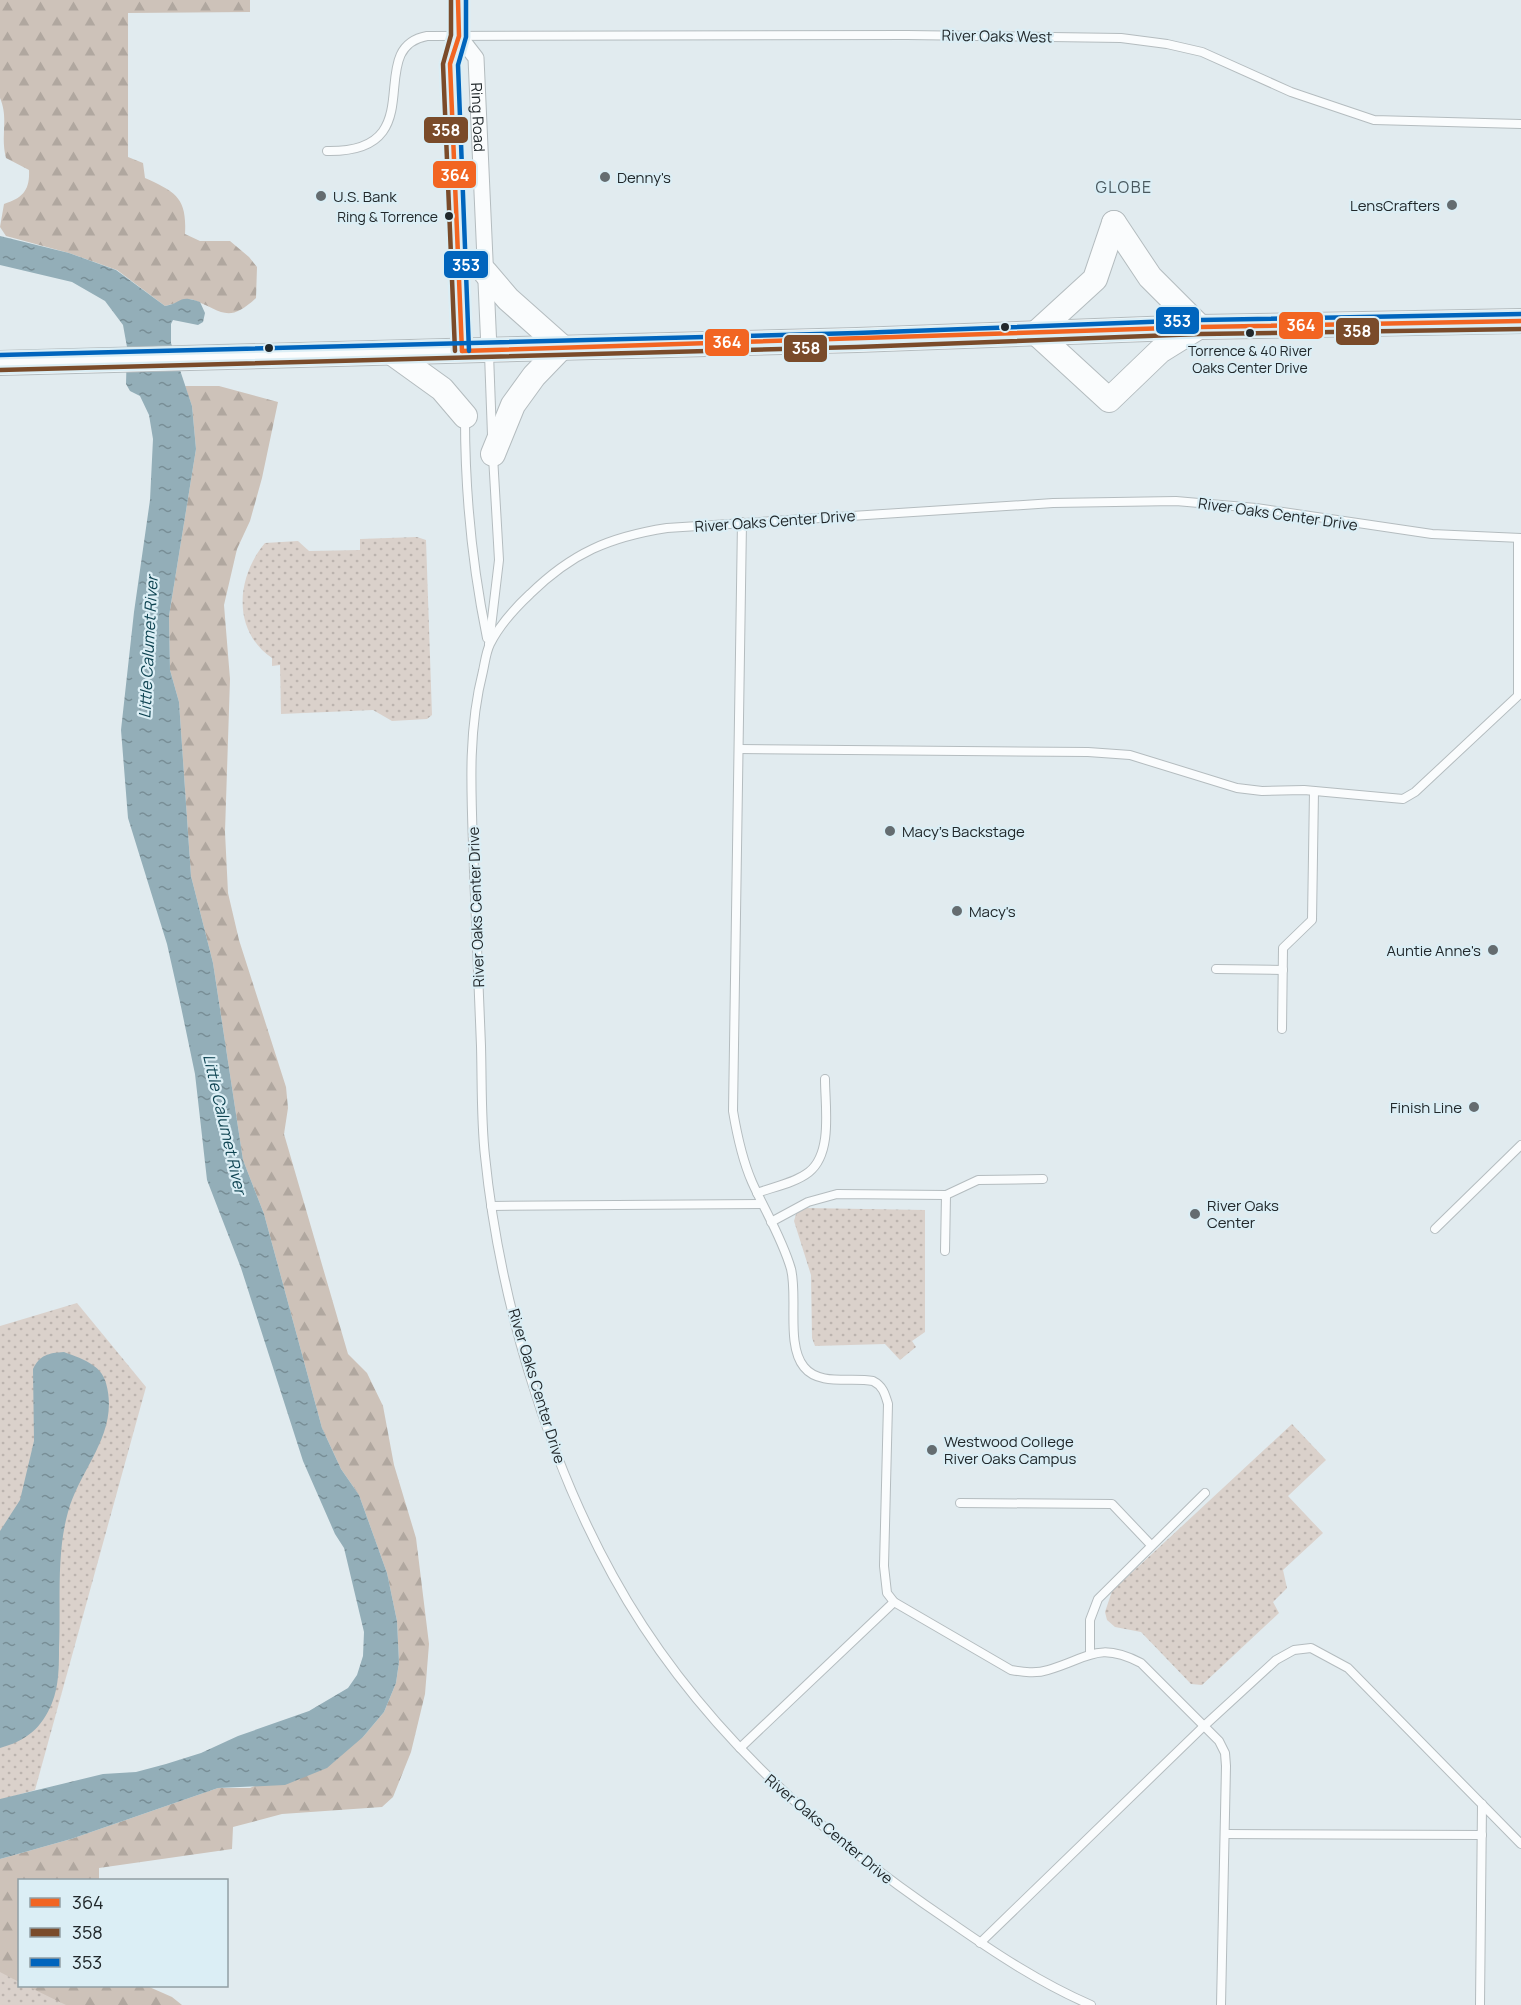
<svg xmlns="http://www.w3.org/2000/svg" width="1521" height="2005" viewBox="0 0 1521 2005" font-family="Manrope,sans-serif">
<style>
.grass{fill:url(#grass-dots)}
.forest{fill:url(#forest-firs)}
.water{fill:url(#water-ripples)}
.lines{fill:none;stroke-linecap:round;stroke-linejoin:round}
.lane-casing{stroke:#b4bcbf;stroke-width:10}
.street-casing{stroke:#b4bcbf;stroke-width:17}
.primary-casing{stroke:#b4bcbf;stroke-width:26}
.lane{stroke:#fafcfd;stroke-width:8}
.street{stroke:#fafcfd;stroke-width:15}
.primary{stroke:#fafcfd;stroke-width:24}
.bus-1-casing{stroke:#dbeef5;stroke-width:9}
.bus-2-casing{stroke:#dbeef5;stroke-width:9}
.bus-3-casing{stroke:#dbeef5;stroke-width:9}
.bus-1{stroke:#f26522;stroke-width:4.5}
.bus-2{stroke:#7a4b2a;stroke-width:4.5}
.bus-3{stroke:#0065bd;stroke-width:4.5}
.poi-dot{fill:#646c70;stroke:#dbeef5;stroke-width:2}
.bus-dot{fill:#21282b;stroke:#dbeef5;stroke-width:2}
.labels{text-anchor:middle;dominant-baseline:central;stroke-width:4.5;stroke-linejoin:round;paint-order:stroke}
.bus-label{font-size:14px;fill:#21282b;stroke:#dbeef5;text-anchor:end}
.street-label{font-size:15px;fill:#21282b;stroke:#dbeef5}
.poi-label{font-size:15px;fill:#21282b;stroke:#dbeef5;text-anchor:start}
.neighbourhood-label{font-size:16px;letter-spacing:1.5px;fill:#49595f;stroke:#dbeef5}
.water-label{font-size:16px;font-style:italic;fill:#0f4452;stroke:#dbeef5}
.line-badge{stroke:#dbeef5;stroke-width:2}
.badge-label{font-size:16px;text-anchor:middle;font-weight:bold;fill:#fff}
</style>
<defs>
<pattern id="grass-dots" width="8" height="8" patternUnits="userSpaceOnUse" patternTransform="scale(1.5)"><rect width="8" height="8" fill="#dad1cb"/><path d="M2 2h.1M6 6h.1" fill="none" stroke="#bbb3ae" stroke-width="1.8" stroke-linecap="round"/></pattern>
<pattern id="forest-firs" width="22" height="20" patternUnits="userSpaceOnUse" patternTransform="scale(1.5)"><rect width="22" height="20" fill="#cdc2b9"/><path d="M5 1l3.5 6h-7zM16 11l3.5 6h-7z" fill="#b0a79f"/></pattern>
<pattern id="water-ripples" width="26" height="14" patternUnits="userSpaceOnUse" patternTransform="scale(1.5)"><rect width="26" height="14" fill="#93aeb8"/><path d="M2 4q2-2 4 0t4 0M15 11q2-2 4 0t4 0" fill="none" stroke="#788e96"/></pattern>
</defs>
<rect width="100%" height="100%" fill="#e1ebef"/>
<g class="grass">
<path d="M 417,537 L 426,540 L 432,715 L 427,719 L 392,721 L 373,710 L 281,714 L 280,665 L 272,666 L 272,658 C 231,630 237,576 265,543 L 298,541 L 309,551 L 360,550 L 360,539 Z"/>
<polygon points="804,1208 925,1210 925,1332 912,1341 916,1347 900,1360 885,1344 815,1346 812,1338 811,1275 794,1221 797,1211"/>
<polygon points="77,1303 146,1387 35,1790 0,1800 0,1326"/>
<polygon points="1292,1424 1326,1460 1288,1496 1323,1533 1283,1570 1287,1588 1273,1602 1279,1613 1202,1685 1191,1684 1141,1632 1115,1627 1107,1620 1105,1612 1112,1591"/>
<polygon points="0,1958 19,1969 20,1986 49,1986 84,2005 0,2005"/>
</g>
<g class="forest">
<path d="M 0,0 L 250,0 L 250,12 L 128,13 L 128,157 L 143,163 L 145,178 C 176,192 187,198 185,234 L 200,241 L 230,241 L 249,257 L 257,267 L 256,298 C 227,325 222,310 191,299 L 165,306 L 117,270 L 69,253 L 6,236 L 0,227 L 4,204 C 23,198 30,190 29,170 L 6,158 C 0,135 9,119 0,98 Z"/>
<polygon points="185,386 219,386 278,402 262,478 250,521 237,549 224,605 230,679 225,832 228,893 239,940 286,1087 288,1108 284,1134 348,1354 367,1373 383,1406 394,1465 416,1538 429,1644 425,1694 411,1752 393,1797 382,1807 282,1814 233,1827 232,1849 99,1868 99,1880 20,1880 19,1982 0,1972 0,1859 71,1839 218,1788 250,1788 363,1737 384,1712 396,1683 399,1662 397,1621 387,1573 359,1495 341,1469 322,1428 264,1214 243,1160 213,963 191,876 179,702 170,670 169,616 196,449 192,406"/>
<polygon points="27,1986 147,1986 172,1997 182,2005 66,2005"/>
</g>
<g class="water">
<path d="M 0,236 L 69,253 L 116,270 L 165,306 C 183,303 178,294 200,302 L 205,313 L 203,322 L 198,325 L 173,320 L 171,324 L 171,343 L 192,406 L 196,449 L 169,616 L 170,670 L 179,702 L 191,876 L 213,963 L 243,1160 L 264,1214 L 322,1428 L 341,1469 L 359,1495 L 387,1573 L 397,1621 L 399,1662 L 396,1683 L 384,1712 L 363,1737 L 327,1768 L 285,1785 L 218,1788 L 71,1839 L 0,1859 L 0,1799 L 103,1774 L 136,1772 L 166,1764 L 201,1753 L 238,1736 L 309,1711 L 348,1688 L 357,1675 L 363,1656 L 364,1632 L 344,1548 L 335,1534 L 303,1461 L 241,1268 L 207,1180 L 195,1074 L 180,1002 L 167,944 L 128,818 L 121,730 L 134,612 L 150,500 L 153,439 L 149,415 L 140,396 L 130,391 L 126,384 L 127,347 L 123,325 L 105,301 L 72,282 L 0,265 Z"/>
<path d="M 64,1352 C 80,1358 101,1364 106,1383 C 120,1433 80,1468 68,1512 C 56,1554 61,1605 59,1648 C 59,1666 59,1686 52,1703 C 42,1728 26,1741 0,1748 L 0,1531 L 20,1500 L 34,1441 L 33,1369 C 40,1355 48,1353 64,1352 Z"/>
</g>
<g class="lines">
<defs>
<g id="lane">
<path d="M 327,151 C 436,153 361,48 427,36 L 907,35 L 1121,38 L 1167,44 L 1202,52 L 1291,92 L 1374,120 L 1521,124"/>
<polyline points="489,354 492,435"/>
<path d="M 465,418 C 465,493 472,565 487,638"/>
<path d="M 742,522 L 733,1111 C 737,1135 742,1159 752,1182 C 765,1211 782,1238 791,1269 C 798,1297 786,1345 804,1367 C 819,1386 851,1377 873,1381 C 883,1386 885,1394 888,1404 L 884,1566 L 887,1593 L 894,1602 L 1011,1670 C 1023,1672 1036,1674 1048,1670 C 1089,1658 1098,1641 1141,1663 L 1219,1741 L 1225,1753 L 1226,1766 L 1221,2005"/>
<polyline points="489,644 499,560 493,456"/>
<polyline points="1518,694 1518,538"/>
<polyline points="739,749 1088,752 1130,755 1237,788 1262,791 1304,790 1403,799 1415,792 1521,693"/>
<polyline points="1216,969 1283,970"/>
<polyline points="1282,1029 1283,948 1312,920 1314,791"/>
<path d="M 757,1193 C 773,1187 795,1183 809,1172 C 833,1153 825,1106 825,1079"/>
<polyline points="491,1206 762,1204"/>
<polyline points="771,1222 808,1202 837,1194 946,1195 978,1180 1043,1179"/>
<polyline points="1435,1229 1521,1145"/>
<polyline points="945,1251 946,1195"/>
<polyline points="960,1503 1112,1504 1151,1545"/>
<polyline points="1090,1653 1090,1620 1098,1599 1205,1493"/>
<polyline points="740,1748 894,1602"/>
<polyline points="1225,1834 1482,1835"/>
<polyline points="980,1943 1204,1726 1276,1660 1294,1650 1311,1648 1348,1668 1521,1844"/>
<path d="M 1091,2005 C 1040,1983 995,1953 949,1921 C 814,1830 692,1720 613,1576 C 545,1453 499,1296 485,1156 C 481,1120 482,1083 481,1046 C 479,988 476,930 474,872 C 472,804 466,737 483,671 C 485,662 486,652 490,644 C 499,626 515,608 530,594 C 572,553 609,537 667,528 L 1053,503 L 1176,501 L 1256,508 L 1432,534 L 1521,538"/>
<polyline points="1480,2005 1482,1804"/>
</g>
<g id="street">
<polyline points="458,0 459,36 450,64 462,351"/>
<path id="s1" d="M 459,36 L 476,58 L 489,349"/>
</g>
<g id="primary">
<polyline points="1114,223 1150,277 1200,327"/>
<polyline points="485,272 508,299 562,347"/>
<polyline points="1036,333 1109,400 1160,351 1197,328"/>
<polyline points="1036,333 1095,279 1114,223"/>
<polyline points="392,353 442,389 465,416"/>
<polyline points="0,363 857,340 1200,327 1521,321"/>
<polyline points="493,454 513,405 534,376 562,347"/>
</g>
</defs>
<use href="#lane" class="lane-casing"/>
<use href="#street" class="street-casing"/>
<use href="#primary" class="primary-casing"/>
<use href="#lane" class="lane"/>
<use href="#street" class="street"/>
<use href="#primary" class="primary"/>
<defs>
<g id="bus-1">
<polyline points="458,0 459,36 450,64 462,351"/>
<polyline points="462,351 1200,327 1521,321"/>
</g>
<g id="bus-2">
<polyline points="451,0 451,35 443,64 455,351"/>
<polyline points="0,370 857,347 1200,334 1521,329"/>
</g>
<g id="bus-3">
<polyline points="466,0 466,37 458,65 469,351"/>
<polyline points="0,355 857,333 1200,320 1521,314"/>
</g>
</defs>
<use href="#bus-1" class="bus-1-casing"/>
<use href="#bus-2" class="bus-2-casing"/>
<use href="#bus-3" class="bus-3-casing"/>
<use href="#bus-1" class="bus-1"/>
<use href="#bus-2" class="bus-2"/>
<use href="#bus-3" class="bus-3"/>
</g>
<g class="poi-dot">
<circle cx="605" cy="177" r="6"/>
<circle cx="321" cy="196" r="6"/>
<circle cx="1452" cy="205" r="6"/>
<circle cx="890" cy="831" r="6"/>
<circle cx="957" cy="911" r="6"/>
<circle cx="1493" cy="950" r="6"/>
<circle cx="1474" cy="1107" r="6"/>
<circle cx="1195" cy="1214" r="6"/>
<circle cx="932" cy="1450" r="6"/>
</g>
<g class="bus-dot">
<circle cx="449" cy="216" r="5"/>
<circle cx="1005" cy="327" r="5"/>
<circle cx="1250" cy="333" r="5"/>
<circle cx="269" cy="348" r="5"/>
</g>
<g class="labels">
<g class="bus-label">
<text x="438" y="216">Ring &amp; Torrence</text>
<text x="1250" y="350" text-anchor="middle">Torrence &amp; 40 River<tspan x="1250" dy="17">Oaks Center Drive</tspan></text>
</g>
<g class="street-label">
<text transform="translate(997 36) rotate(1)">River Oaks West</text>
<text stroke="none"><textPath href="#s1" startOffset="87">Ring Road</textPath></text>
<text transform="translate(1278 514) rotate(8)">River Oaks Center Drive</text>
<text transform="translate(775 521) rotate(-4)">River Oaks Center Drive</text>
<text transform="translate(476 907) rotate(-92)">River Oaks Center Drive</text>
<text transform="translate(537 1386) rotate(73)">River Oaks Center Drive</text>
<text transform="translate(829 1829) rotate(40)">River Oaks Center Drive</text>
</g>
<g class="poi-label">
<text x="617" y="177">Denny's</text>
<text x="333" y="196">U.S. Bank</text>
<text x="1440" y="205" text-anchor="end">LensCrafters</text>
<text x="902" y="831">Macy's Backstage</text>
<text x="969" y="911">Macy's</text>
<text x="1481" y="950" text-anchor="end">Auntie Anne's</text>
<text x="1462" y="1107" text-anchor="end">Finish Line</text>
<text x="1207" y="1205">River Oaks<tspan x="1207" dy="17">Center</tspan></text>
<text x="944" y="1441">Westwood College<tspan x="944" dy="17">River Oaks Campus</tspan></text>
</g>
<g class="neighbourhood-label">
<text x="1124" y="187">GLOBE</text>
</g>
<g class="water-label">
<text transform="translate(148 647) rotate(-87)">Little Calumet River</text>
<text transform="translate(225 1124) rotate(77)">Little Calumet River</text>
</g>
</g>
<g class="line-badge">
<rect x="423" y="116" width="46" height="28" rx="6" fill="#7a4b2a"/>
<rect x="432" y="160" width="45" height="29" rx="6" fill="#f26522"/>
<rect x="443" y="250" width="46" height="29" rx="6" fill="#0065bd"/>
<rect x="1155" y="306" width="45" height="29" rx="6" fill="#0065bd"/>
<rect x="1278" y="311" width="46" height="29" rx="6" fill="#f26522"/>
<rect x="1335" y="317" width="45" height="29" rx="6" fill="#7a4b2a"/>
<rect x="704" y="328" width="46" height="29" rx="6" fill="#f26522"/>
<rect x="783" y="334" width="45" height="29" rx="6" fill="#7a4b2a"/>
</g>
<g class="badge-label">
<text x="446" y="136">358</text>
<text x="455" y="181">364</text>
<text x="466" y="271">353</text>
<text x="1177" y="327">353</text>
<text x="1301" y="331">364</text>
<text x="1357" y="337">358</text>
<text x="727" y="348">364</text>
<text x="806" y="354">358</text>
</g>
<rect x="18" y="1879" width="210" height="108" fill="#dbeef5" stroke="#919fa4" stroke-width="1.5"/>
<rect x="30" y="1898" width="30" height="9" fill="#f26522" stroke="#919fa4" stroke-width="1.5"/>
<text x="72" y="1909" font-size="18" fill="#21282b">364</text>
<rect x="30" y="1928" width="30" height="9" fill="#7a4b2a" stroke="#919fa4" stroke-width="1.5"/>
<text x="72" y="1939" font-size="18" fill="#21282b">358</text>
<rect x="30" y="1958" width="30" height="9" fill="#0065bd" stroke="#919fa4" stroke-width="1.5"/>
<text x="72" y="1969" font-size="18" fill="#21282b">353</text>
</svg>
